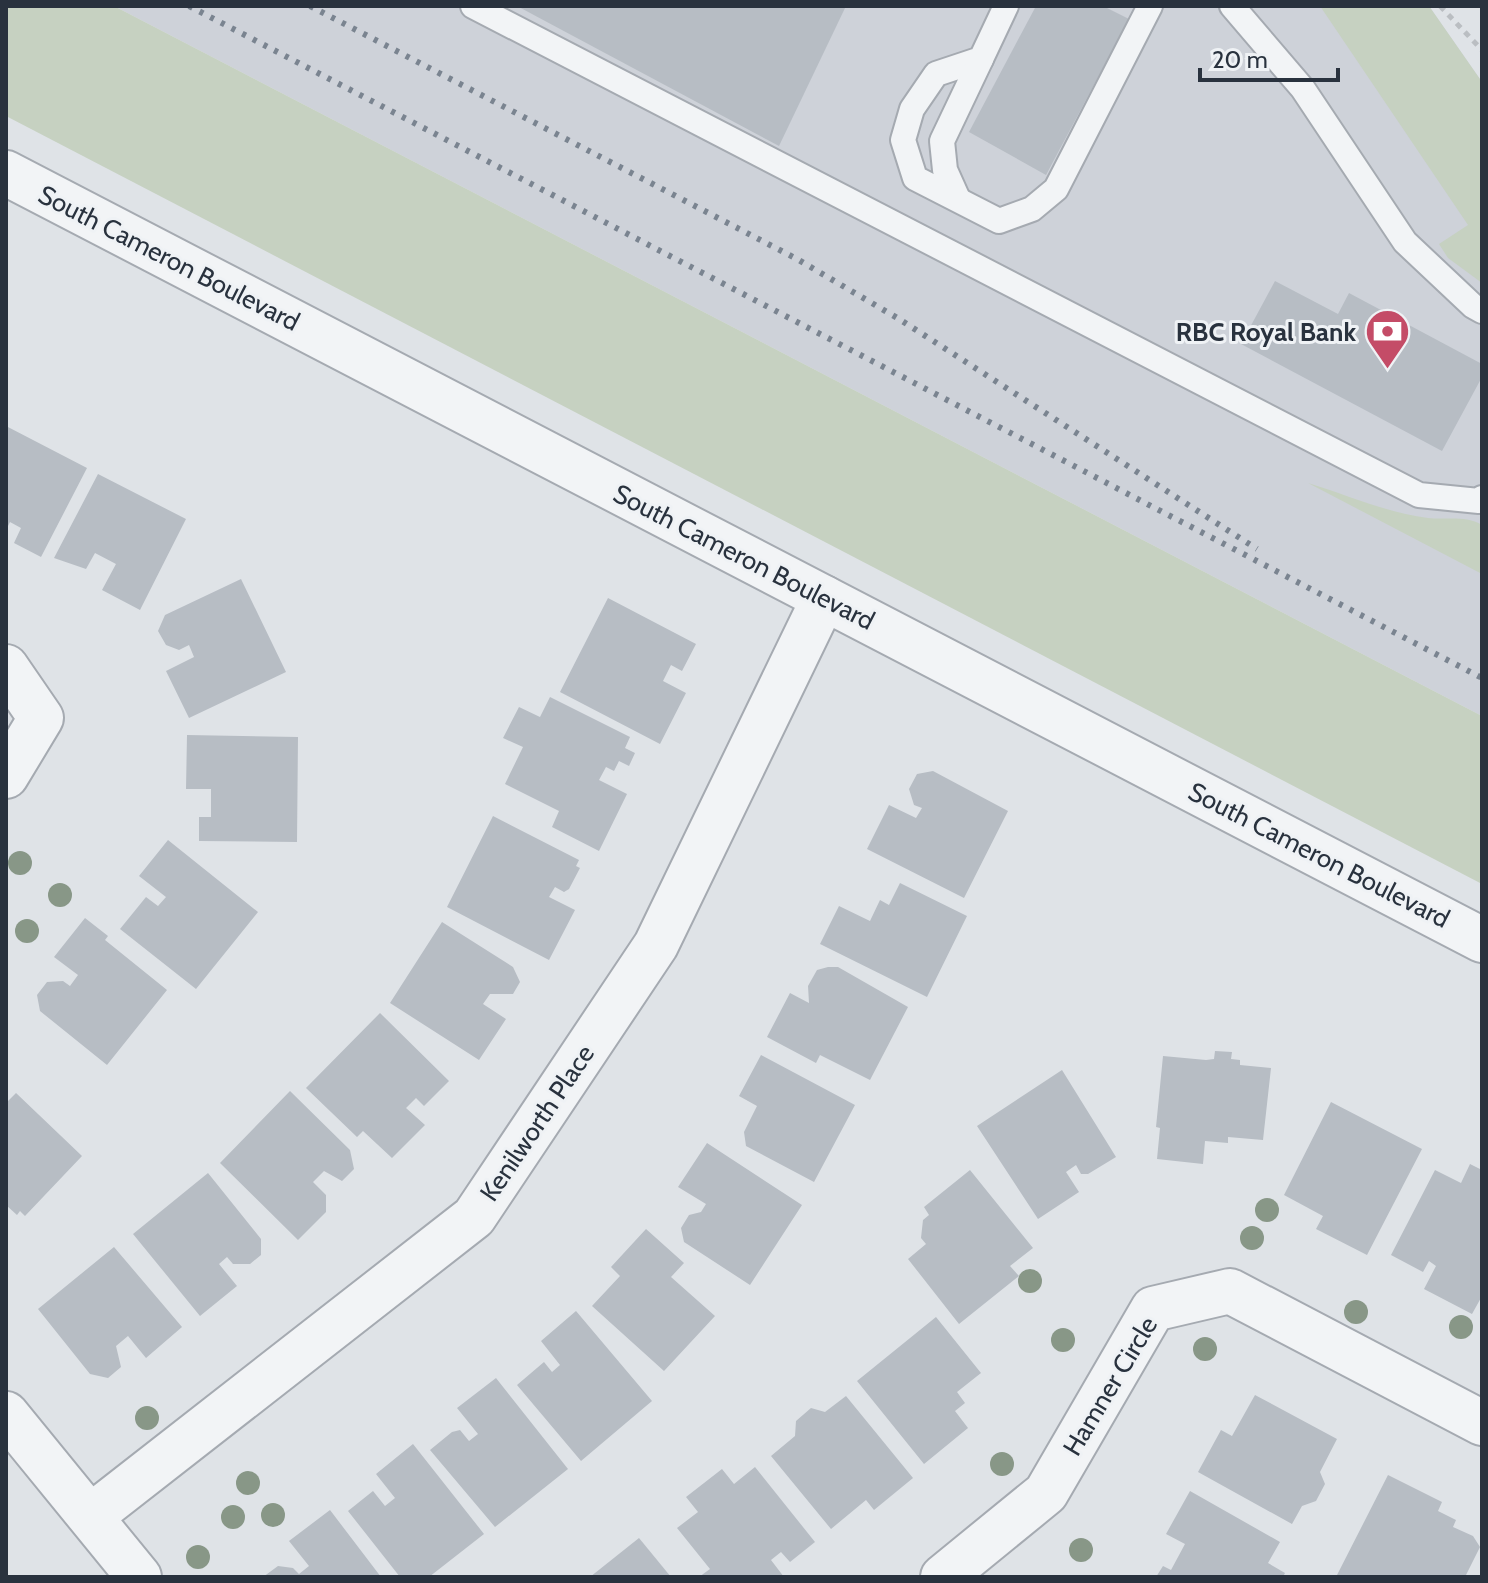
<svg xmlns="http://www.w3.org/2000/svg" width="1488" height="1583" viewBox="0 0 1488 1583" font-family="Cabin,sans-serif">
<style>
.built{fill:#ced2d9}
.green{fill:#c6d1c1}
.building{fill:#b7bdc4}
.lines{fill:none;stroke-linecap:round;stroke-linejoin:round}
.service-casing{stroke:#a5aab1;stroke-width:28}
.minor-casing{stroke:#a5aab1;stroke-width:48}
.tertiary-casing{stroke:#a5aab1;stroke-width:48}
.path{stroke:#babec2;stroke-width:5;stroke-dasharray:6 6;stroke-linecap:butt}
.service{stroke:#f2f4f6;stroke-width:24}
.minor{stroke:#f2f4f6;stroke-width:44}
.tertiary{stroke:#f2f4f6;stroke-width:44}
.rail{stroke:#7a8490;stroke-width:6;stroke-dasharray:4 8;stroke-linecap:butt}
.tree{fill:#889787}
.labels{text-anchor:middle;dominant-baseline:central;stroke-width:6;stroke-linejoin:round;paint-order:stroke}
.street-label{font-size:26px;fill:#29323e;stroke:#eff2f5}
.poi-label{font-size:26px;font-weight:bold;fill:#29323e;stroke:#eff2f5;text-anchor:end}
</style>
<rect width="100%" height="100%" fill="#dfe3e7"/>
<polygon class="built" points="114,6 1429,6 1482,82 1482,716"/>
<g class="green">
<polygon points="6,6 114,6 1482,716 1482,884 6,116"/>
<polygon points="1320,6 1429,6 1482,82 1482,283 1448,258 1439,244 1468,225"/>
<path d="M 1308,483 C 1347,495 1388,513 1428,518 C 1446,520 1466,515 1482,525 L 1482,574 Z"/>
</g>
<g class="building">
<polygon points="517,6 846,6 779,146"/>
<polygon points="1036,6 1103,6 1129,19 1046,175 969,132"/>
<polygon points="1275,281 1338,314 1349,293 1482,364 1482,377 1442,451 1241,344"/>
<polygon points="6,426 87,468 41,557 14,543 21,528 10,522 6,530"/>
<polygon points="98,474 186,519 140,610 102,590 116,564 95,553 86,569 54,558"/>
<polygon points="241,579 286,672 189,718 166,671 194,657 189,645 179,650 166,645 158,631 165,615"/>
<polygon points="608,598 696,644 682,671 671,665 663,681 686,693 660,744 560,692"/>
<polygon points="550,697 630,737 625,748 635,753 629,766 619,761 614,771 606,767 599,780 627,794 599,851 552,827 559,811 505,784 523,747 503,738 519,707 540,717"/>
<polygon points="187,735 298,737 297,842 199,841 199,817 211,817 211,789 186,789"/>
<polygon points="933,771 1008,811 964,898 867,849 889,805 916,818 922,808 914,805 909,789 917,774"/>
<polygon points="493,816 579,860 576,866 580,868 569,889 564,892 555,887 549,897 575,910 549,960 447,907"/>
<polygon points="168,840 258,912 196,989 120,929 146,897 158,906 166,897 139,876"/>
<polygon points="900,883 967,916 927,997 820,944 839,906 870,921 880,900 889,905"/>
<polygon points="85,918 108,936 105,940 167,990 107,1065 40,1011 37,995 47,982 63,981 70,986 78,975 54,957"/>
<polygon points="442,922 513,967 520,982 513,994 490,994 483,1004 506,1019 479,1060 390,1003"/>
<polygon points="828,967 838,967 908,1007 870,1080 820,1055 816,1063 767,1037 790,993 809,1003 808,986 817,970"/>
<polygon points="380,1013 449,1081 424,1106 416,1098 406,1108 425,1125 392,1158 363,1131 357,1137 306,1088"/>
<polygon points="1215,1051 1232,1052 1231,1059 1240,1060 1240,1065 1271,1068 1263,1140 1228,1137 1228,1143 1205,1141 1203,1164 1157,1159 1160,1128 1156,1127 1163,1056 1206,1060 1214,1059"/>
<polygon points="761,1055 855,1105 814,1182 746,1146 744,1132 757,1106 739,1096"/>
<polygon points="1062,1070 1116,1157 1088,1174 1081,1174 1076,1165 1066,1172 1079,1192 1038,1219 977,1126"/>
<polygon points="290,1091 350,1150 354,1169 342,1181 324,1171 313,1182 326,1195 326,1212 298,1240 220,1163"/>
<polygon points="16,1093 82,1156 25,1216 20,1211 17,1215 6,1205 6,1103"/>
<polygon points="1331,1102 1422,1149 1367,1255 1316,1229 1323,1216 1284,1195"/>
<polygon points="707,1143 802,1205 750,1285 684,1242 681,1228 689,1215 701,1212 706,1204 678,1187"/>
<polygon points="1470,1164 1482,1170 1482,1296 1472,1314 1424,1289 1436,1266 1429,1261 1423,1272 1391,1255 1435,1170 1461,1183"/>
<polygon points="970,1170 1033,1248 1010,1266 1019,1276 959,1324 908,1259 926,1244 921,1238 923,1220 929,1215 924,1207"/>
<polygon points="208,1173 261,1239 261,1255 250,1264 233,1264 227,1257 219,1264 237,1286 200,1316 133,1234"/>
<polygon points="646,1229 684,1263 671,1277 715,1316 664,1371 592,1306 620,1276 611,1267"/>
<polygon points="114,1247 182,1327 146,1358 128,1336 116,1346 121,1367 108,1378 90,1374 38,1309"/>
<polygon points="576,1311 652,1401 581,1461 517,1385 544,1362 552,1372 560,1365 541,1341"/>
<polygon points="936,1317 981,1373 957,1392 965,1403 955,1411 968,1428 924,1464 857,1381"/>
<polygon points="496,1378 568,1469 495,1527 430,1450 452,1432 460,1430 469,1441 478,1434 457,1408"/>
<polygon points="1255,1395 1337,1439 1320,1472 1325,1484 1316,1501 1302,1506 1292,1524 1198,1472 1221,1430 1232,1436"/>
<polygon points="846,1396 913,1478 874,1510 866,1500 831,1529 771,1456 795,1436 796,1421 811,1408 825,1412"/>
<polygon points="413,1444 484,1534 429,1577 400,1577 348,1511 373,1491 385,1506 395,1498 376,1474"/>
<polygon points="755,1467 815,1542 790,1562 781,1552 771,1560 784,1577 699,1577 710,1569 677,1528 698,1512 686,1497 722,1469 734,1484"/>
<polygon points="1388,1475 1442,1502 1438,1511 1456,1520 1453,1527 1473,1536 1480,1547 1465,1577 1336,1577"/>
<polygon points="1190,1491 1280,1542 1268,1563 1285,1573 1283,1577 1156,1577 1163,1566 1171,1570 1185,1544 1166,1534"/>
<polygon points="330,1510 381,1577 263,1577 278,1566 293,1568 299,1574 309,1566 289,1541"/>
<polygon points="639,1538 671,1577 590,1577"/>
</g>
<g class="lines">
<defs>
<g id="service">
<polyline points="473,6 1419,495 1479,501 1482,498"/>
<polyline points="1006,6 981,59 936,74 912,109 903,140 915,178 999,221 1032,209 1056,189 1150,6"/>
<polyline points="1232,6 1303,89 1405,242 1473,306 1482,311"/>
<polyline points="958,199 945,170 942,141 981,59"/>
</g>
<g id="minor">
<polyline points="6,667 41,718 6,776"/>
<polyline points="6,1414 139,1577"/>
<polyline points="91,1516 474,1217 656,945 824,598"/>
<polyline points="943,1577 1046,1493 1153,1309 1230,1291 1482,1423"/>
</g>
<polyline id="tertiary" points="6,173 1482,940"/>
</defs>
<use href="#service" class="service-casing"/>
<use href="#minor" class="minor-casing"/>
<use href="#tertiary" class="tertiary-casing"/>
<polyline class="path" points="1440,6 1482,50"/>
<use href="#service" class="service"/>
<use href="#minor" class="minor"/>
<use href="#tertiary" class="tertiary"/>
<g class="rail">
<polyline points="189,6 1482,678"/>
<polyline points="310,6 797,259 899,319 1257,549"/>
</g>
</g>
<g class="tree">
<circle cx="20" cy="863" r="12"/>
<circle cx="60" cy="895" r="12"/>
<circle cx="27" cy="931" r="12"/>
<circle cx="1267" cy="1210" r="12"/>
<circle cx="1252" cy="1238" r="12"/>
<circle cx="1030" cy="1281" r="12"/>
<circle cx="1356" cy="1312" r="12"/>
<circle cx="1461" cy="1327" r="12"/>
<circle cx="1063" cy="1340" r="12"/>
<circle cx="1205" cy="1349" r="12"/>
<circle cx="147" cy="1418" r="12"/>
<circle cx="1002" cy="1464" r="12"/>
<circle cx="248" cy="1483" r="12"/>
<circle cx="273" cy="1515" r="12"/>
<circle cx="233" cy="1517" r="12"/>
<circle cx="1081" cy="1550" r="12"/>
<circle cx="198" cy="1557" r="12"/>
</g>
<defs>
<symbol id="bank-pin" viewBox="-11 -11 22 30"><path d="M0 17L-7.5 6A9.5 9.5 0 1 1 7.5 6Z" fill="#c44c67" stroke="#eff2f5"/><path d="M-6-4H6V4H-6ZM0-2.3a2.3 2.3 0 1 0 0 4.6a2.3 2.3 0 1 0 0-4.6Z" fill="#fff"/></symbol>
</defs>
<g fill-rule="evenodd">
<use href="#bank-pin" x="1362" y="306" width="51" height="69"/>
</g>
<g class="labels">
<g class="street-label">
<text transform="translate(169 258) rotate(27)">South Cameron Boulevard</text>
<text transform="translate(744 557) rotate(27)">South Cameron Boulevard</text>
<text transform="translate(1319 855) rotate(27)">South Cameron Boulevard</text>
<text transform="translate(537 1123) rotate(-56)">Kenilworth Place</text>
<text transform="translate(1110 1386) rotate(-59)">Hamner Circle</text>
</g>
<g class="poi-label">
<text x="1356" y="332">RBC Royal Bank</text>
</g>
</g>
<rect width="1488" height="1583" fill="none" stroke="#29323e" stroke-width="16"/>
<path d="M1200 68v12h138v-12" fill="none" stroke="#29323e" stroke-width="4"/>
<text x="1212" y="68" font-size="24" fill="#29323e" stroke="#eff2f5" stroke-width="6" paint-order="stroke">20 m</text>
</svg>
